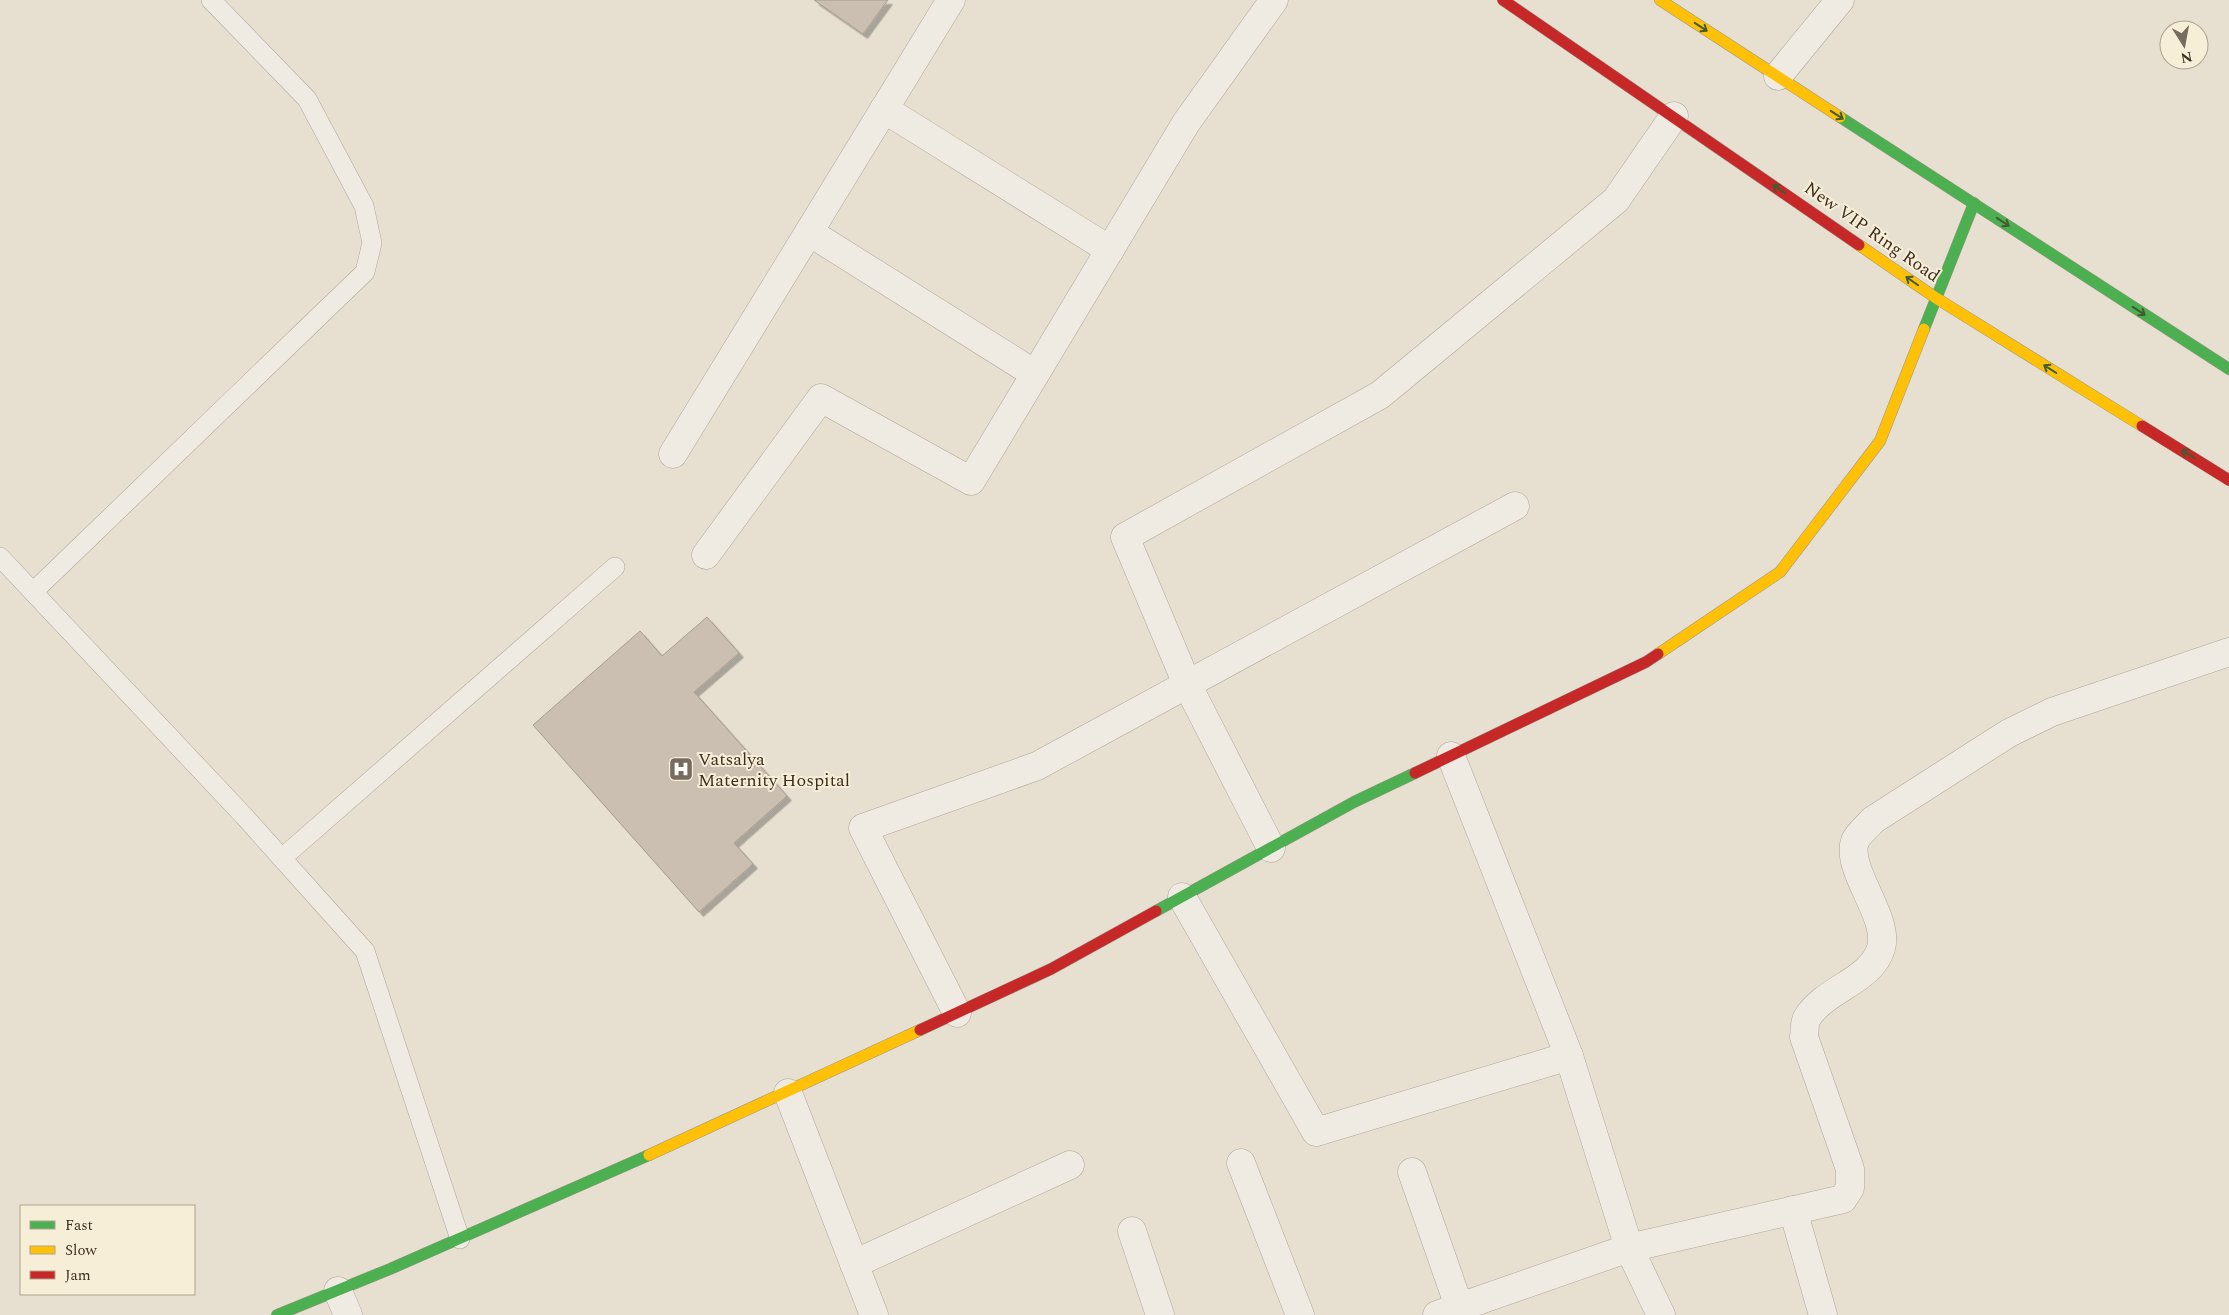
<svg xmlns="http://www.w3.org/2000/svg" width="2229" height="1315" viewBox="0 0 2229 1315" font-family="Spectral,serif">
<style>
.building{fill:#cbbfb2;stroke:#a89c90;filter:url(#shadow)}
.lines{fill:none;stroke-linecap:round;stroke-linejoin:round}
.lane-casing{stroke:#ada599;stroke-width:20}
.street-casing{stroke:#ada599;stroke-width:29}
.fast-casing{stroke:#9c958a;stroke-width:12}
.slow-casing{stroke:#9c958a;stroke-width:12}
.jam-casing{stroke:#9c958a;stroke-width:12}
.lane{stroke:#efebe3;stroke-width:19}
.street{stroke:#efebe3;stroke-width:28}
.fast{stroke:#4caf50;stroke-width:11}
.slow{stroke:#ffc107;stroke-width:11}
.jam{stroke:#c62828;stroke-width:11}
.oneway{stroke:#425b31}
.labels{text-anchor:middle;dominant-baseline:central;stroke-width:4;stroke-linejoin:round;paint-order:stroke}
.street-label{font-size:18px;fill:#3d2e20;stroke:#f7eed8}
.poi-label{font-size:18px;fill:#3d2e20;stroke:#f7eed8;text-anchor:start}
</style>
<defs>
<filter id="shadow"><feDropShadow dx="4.5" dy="4.5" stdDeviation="0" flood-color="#0004"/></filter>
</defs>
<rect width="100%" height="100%" fill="#e7e0d1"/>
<g class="building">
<polygon points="814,0 888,0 863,34"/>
<polygon points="707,617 739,653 694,692 787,796 734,843 753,864 699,912 533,725 640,631 662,656"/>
</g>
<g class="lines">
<defs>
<g id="lane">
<polyline points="0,557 244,816 365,951 460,1239"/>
<polyline points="33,592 365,272 372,243 364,206 307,99 211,0"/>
<polyline points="282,858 615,567"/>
</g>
<g id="street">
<polyline points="1778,76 1840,0"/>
<polyline points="884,109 1110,250"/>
<polyline points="809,232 1035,374"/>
<polyline points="673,454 951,0"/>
<polyline points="706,555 821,398 971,481 1186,123 1274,0"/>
<polyline points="1451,756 1569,1056"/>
<polyline points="1271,848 1187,684 1125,537 1380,395 1616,200 1674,116"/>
<polyline points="1182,897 1316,1132 1569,1056 1629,1248 1661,1315"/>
<polyline points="957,1013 863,828 1037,766 1515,506"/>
<polyline points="788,1093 874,1315"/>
<polyline points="1241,1163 1300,1315"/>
<polyline points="1412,1172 1462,1315"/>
<polyline points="1793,1210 1823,1315"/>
<polyline points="1132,1231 1160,1315"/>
<polyline points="854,1264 1070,1165"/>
<polyline points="338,1291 348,1315"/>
<path d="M 1437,1315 L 1629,1248 L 1843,1199 L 1850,1188 L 1850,1169 L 1804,1037 C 1805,1031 1804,1022 1807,1018 C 1824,989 1872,981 1881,948 C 1890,917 1845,870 1855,841 C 1858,834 1868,826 1873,820 L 2009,733 L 2052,712 L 2229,652"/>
</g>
<g id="fast">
<polyline points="1840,117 2229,369"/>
<polyline points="1924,329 1974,203"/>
<polyline points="1156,911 1354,802 1415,773"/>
<polyline points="277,1315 390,1269 649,1155"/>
</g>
<g id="slow">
<polyline points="1660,0 1840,117"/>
<polyline points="1859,245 1936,298 2142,426"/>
<polyline points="1658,654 1780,572 1880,441 1924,329"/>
<polyline points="649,1155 920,1030"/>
</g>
<g id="jam">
<polyline points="1503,0 1859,245"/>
<polyline points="2142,426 2229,480"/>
<polyline points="1415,773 1646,662 1658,654"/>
<polyline points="920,1030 1051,969 1156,911"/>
</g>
</defs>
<use href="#lane" class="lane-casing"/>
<use href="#street" class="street-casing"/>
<use href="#fast" class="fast-casing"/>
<use href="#slow" class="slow-casing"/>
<use href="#jam" class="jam-casing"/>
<use href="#lane" class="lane"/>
<use href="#street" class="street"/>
<use href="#fast" class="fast"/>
<use href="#slow" class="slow"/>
<use href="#jam" class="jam"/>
</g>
<defs><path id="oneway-shaft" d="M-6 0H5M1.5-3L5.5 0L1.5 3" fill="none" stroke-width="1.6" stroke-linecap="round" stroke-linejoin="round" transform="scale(1.25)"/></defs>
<g class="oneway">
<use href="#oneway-shaft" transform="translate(1701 27) rotate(33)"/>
<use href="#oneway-shaft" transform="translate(1837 115) rotate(33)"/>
<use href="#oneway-shaft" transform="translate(1779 189) rotate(-145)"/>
<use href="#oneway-shaft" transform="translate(2003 222) rotate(33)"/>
<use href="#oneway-shaft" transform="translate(1912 281) rotate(-145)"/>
<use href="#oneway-shaft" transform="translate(2139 311) rotate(33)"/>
<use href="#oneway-shaft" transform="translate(2050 369) rotate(-148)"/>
<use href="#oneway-shaft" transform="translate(2188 454) rotate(-148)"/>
</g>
<defs>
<symbol id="hospital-square" viewBox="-11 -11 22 22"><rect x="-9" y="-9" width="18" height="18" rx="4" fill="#786c5e" stroke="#f7eed8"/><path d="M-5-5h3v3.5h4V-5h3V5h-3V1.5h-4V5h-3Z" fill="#fff"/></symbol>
</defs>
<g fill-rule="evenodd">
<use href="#hospital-square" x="667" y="755" width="28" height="28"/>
</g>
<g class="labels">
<g class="street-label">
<text transform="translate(1872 232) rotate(35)">New VIP Ring Road</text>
</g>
<g class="poi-label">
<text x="698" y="759">Vatsalya<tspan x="698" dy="21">Maternity Hospital</tspan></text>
</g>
</g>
<rect x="20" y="1205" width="175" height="90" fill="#f7eed8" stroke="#ada18e"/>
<rect x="30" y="1221" width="25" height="8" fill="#4caf50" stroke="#ada18e"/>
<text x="65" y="1230" font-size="15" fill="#3d2e20">Fast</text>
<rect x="30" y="1246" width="25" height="8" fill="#ffc107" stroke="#ada18e"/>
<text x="65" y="1255" font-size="15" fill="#3d2e20">Slow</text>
<rect x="30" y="1271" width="25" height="8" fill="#c62828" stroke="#ada18e"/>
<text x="65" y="1280" font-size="15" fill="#3d2e20">Jam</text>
<g transform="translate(2184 45) rotate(169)"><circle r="24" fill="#f7eed8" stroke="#ada18e"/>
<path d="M0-4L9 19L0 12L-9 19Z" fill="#786c5e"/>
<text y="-8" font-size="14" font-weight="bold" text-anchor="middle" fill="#3d2e20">N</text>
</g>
</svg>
